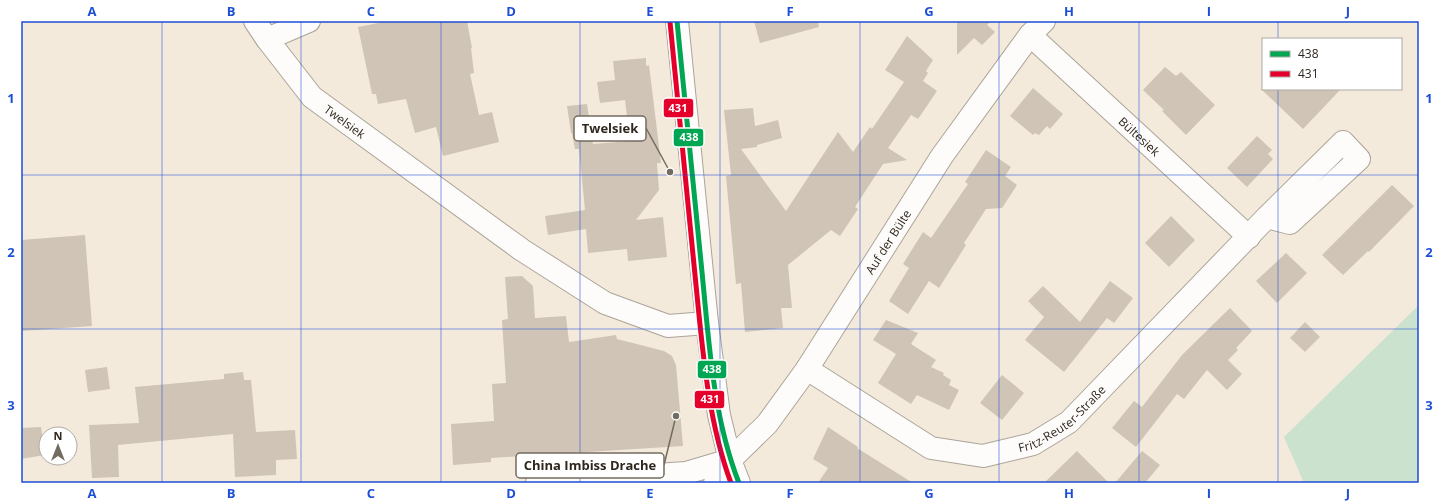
<svg xmlns="http://www.w3.org/2000/svg" width="1440" height="504" viewBox="0 0 1440 504" font-family="'Open Sans',sans-serif">
<style>
.green{fill:#cbe2ce}
.building{fill:#cfc4b5}
.lines{fill:none;stroke-linecap:round;stroke-linejoin:round}
.minor-casing{stroke:#aba499;stroke-width:24}
.secondary-casing{stroke:#aba499;stroke-width:24}
.minor{stroke:#fdfcfa;stroke-width:22}
.secondary{stroke:#fdfcfa;stroke-width:22}
.bus-1-casing{stroke:#fff;stroke-width:8}
.bus-2-casing{stroke:#fff;stroke-width:8}
.bus-1{stroke:#00a651;stroke-width:5}
.bus-2{stroke:#e4002b;stroke-width:5}
.grid{fill:none;stroke:#1d4ed8;stroke-width:1;stroke-opacity:0.55}
.labels{text-anchor:middle;dominant-baseline:central;stroke-width:3;stroke-linejoin:round;paint-order:stroke}
.street-label{font-size:12px;fill:#2f271e;stroke:#fff}
.leader{fill:none;stroke:#746b60;stroke-width:1.5}
.callout-dot{fill:#746b60;stroke:#fff;stroke-width:1.5}
.callout{fill:#fff;stroke:#746b60;stroke-width:1.5}
.callout-label{font-size:13px;text-anchor:middle;font-weight:bold;fill:#2f271e}
.line-badge{stroke:#fff;stroke-width:1.5}
.badge-label{font-size:11px;text-anchor:middle;font-weight:bold;fill:#fff}
.neatline{fill:none;stroke:#1d4ed8;stroke-width:1.5}
.grid-label{font-size:13px;text-anchor:middle;font-weight:bold;fill:#1d4ed8}
</style>
<rect width="100%" height="100%" fill="#f4eadc"/>
<polygon class="green" points="1419,305 1419,483 1304,483 1284,437"/>
<g class="building">
<polygon points="389,21 467,21 472,48 471,48 474,73 470,74 479,115 492,112 499,142 443,156 436,127 415,133 406,99 378,104 376,94 372,94 358,27"/>
<polygon points="754,21 818,21 819,27 760,43"/>
<polygon points="957,21 991,21 987,25 995,32 982,45 974,38 957,55"/>
<polygon points="907,36 933,60 926,71 928,73 923,81 937,91 918,119 911,115 888,148 907,160 883,164 855,207 858,209 840,236 831,230 788,265 792,308 781,308 783,328 745,332 741,283 736,284 726,176 731,175 724,110 753,108 755,126 778,120 782,138 757,145 757,147 741,149 786,211 838,132 853,152 870,127 872,129 904,82 885,70"/>
<polygon points="646,58 646,66 649,65 661,163 657,163 659,190 636,220 663,217 667,257 628,261 627,249 588,253 586,229 548,235 545,216 585,210 579,149 575,149 572,133 571,133 567,106 587,104 593,144 630,141 625,100 600,103 597,82 615,80 613,61"/>
<polygon points="1165,67 1176,76 1181,72 1215,105 1186,135 1162,111 1164,110 1143,90"/>
<polygon points="1033,88 1063,114 1050,129 1047,126 1039,135 1035,133 1033,135 1010,116"/>
<polygon points="1261,89 1341,89 1303,129"/>
<polygon points="1257,136 1272,150 1268,154 1273,159 1247,187 1227,168"/>
<polygon points="986,150 1011,167 1005,176 1017,185 1002,208 986,209 964,243 966,245 939,288 929,281 908,314 889,301 909,268 903,264 923,232 931,238 968,184 965,182"/>
<polygon points="1392,185 1414,206 1369,252 1368,251 1343,275 1322,255"/>
<polygon points="1171,216 1195,240 1169,267 1145,243"/>
<polygon points="85,235 92,326 21,331 21,240"/>
<polygon points="1286,253 1307,273 1277,303 1256,281"/>
<polygon points="522,276 533,286 535,318 566,316 569,342 616,335 617,339 664,351 672,356 676,365 683,446 491,458 491,462 453,465 451,424 494,421 492,384 506,383 502,320 508,319 505,277"/>
<polygon points="1110,281 1133,298 1114,323 1107,318 1064,372 1025,340 1044,317 1028,301 1043,286 1080,322"/>
<polygon points="1230,308 1252,331 1236,348 1238,350 1228,360 1242,374 1227,390 1207,370 1184,399 1177,394 1136,447 1112,428 1134,401 1142,407 1182,355"/>
<polygon points="886,320 918,333 911,344 936,360 931,367 944,373 943,375 951,380 949,385 959,390 949,410 917,395 911,404 878,383 896,354 873,340"/>
<polygon points="1305,322 1320,337 1305,352 1290,338"/>
<polygon points="107,367 110,389 88,392 85,370"/>
<polygon points="243,372 244,380 251,380 256,432 295,430 297,459 276,460 276,475 235,477 233,434 118,445 119,477 92,478 89,425 139,423 135,387 224,379 224,374"/>
<polygon points="1002,375 1024,393 1002,420 980,403"/>
<polygon points="41,427 45,455 21,459 21,428"/>
<polygon points="828,427 858,447 857,448 913,483 818,483 828,468 813,459"/>
<polygon points="1077,451 1109,483 1044,483"/>
<polygon points="1142,451 1160,465 1145,483 1115,483"/>
</g>
<g class="lines">
<defs>
<g id="minor">
<path id="s1" d="M 255,21 L 267,39 L 312,97 L 522,250 L 605,303 L 668,326 L 707,323"/>
<path id="s2" d="M 1030,35 L 1249,237"/>
<polyline points="267,39 309,21"/>
<path id="s3" d="M 807,369 L 931,448 L 983,456 L 1033,444 L 1069,422 L 1267,217 L 1343,142 L 1359,159 L 1290,223 L 1267,217"/>
<polyline points="537,483 686,473 730,460"/>
<path id="s4" d="M 715,483 L 730,460 L 767,424 L 807,369 L 942,156 L 1030,35 L 1044,21"/>
</g>
<polyline id="secondary" points="677,21 707,323 719,415 730,460 739,483"/>
</defs>
<use href="#minor" class="minor-casing"/>
<use href="#secondary" class="secondary-casing"/>
<use href="#minor" class="minor"/>
<use href="#secondary" class="secondary"/>
<defs>
<path id="bus-1" d="M 677,21 C 685,105 694,188 702,272 C 709,342 713,417 739,483"/>
<path id="bus-2" d="M 670,22 C 678,106 687,190 695,275 C 702,343 707,419 731,483"/>
</defs>
<use href="#bus-1" class="bus-1-casing"/>
<use href="#bus-2" class="bus-2-casing"/>
<use href="#bus-1" class="bus-1"/>
<use href="#bus-2" class="bus-2"/>
</g>
<path class="grid" d="M 162,21 L 162,483M 301,21 L 301,483M 441,21 L 441,483M 580,21 L 580,483M 720,21 L 720,483M 860,21 L 860,483M 999,21 L 999,483M 1139,21 L 1139,483M 1278,21 L 1278,39M 1278,89 L 1278,483M 21,175 L 1419,175M 21,329 L 1419,329"/>
<g class="labels">
<g class="street-label">
<text stroke="none"><textPath href="#s1" startOffset="136">Twelsiek</textPath></text>
<text stroke="none"><textPath href="#s2" startOffset="149">Bültesiek</textPath></text>
<text stroke="none"><textPath href="#s4" startOffset="298">Auf der Bülte</textPath></text>
<text stroke="none"><textPath href="#s3" startOffset="289">Fritz-Reuter-Straße</textPath></text>
</g>
</g>
<path class="leader" d="M670 172L646 128M676 416L664 465"/>
<g class="callout-dot">
<circle cx="670" cy="172" r="4"/>
<circle cx="676" cy="416" r="4"/>
</g>
<g class="callout">
<rect x="574" y="116" width="72" height="25" rx="4"/>
<rect x="516" y="453" width="148" height="25" rx="4"/>
</g>
<g class="callout-label">
<text x="610" y="133">Twelsiek</text>
<text x="590" y="470">China Imbiss Drache</text>
</g>
<g class="line-badge">
<rect x="663" y="98" width="31" height="20" rx="4" fill="#e4002b"/>
<rect x="673" y="128" width="31" height="19" rx="4" fill="#00a651"/>
<rect x="697" y="360" width="30" height="19" rx="4" fill="#00a651"/>
<rect x="694" y="390" width="31" height="19" rx="4" fill="#e4002b"/>
</g>
<g class="badge-label">
<text x="678" y="112">431</text>
<text x="689" y="141">438</text>
<text x="712" y="373">438</text>
<text x="710" y="403">431</text>
</g>
<rect width="1440" height="504" fill="none" stroke="#ffffff" stroke-width="44"/>
<rect x="1262" y="38" width="140" height="52" fill="#ffffff" stroke="#aca9a5"/>
<rect x="1270" y="51" width="20" height="6" fill="#00a651" stroke="#aca9a5"/>
<text x="1298" y="58" font-size="12" fill="#2f271e">438</text>
<rect x="1270" y="71" width="20" height="6" fill="#e4002b" stroke="#aca9a5"/>
<text x="1298" y="78" font-size="12" fill="#2f271e">431</text>
<g transform="translate(58 446)"><circle r="19" fill="#ffffff" stroke="#aca9a5"/>
<path d="M0-3L7 15L0 10L-7 15Z" fill="#746b60"/>
<text y="-6" font-size="11" font-weight="bold" text-anchor="middle" fill="#2f271e">N</text>
</g>
<rect x="22" y="22" width="1396" height="460" class="neatline"/>
<g class="grid-label">
<text x="92" y="16">A</text>
<text x="231" y="16">B</text>
<text x="371" y="16">C</text>
<text x="511" y="16">D</text>
<text x="650" y="16">E</text>
<text x="790" y="16">F</text>
<text x="929" y="16">G</text>
<text x="1069" y="16">H</text>
<text x="1209" y="16">I</text>
<text x="1348" y="16">J</text>
<text x="11" y="103">1</text>
<text x="1429" y="103">1</text>
<text x="11" y="257">2</text>
<text x="1429" y="257">2</text>
<text x="11" y="410">3</text>
<text x="1429" y="410">3</text>
<text x="92" y="498">A</text>
<text x="231" y="498">B</text>
<text x="371" y="498">C</text>
<text x="511" y="498">D</text>
<text x="650" y="498">E</text>
<text x="790" y="498">F</text>
<text x="929" y="498">G</text>
<text x="1069" y="498">H</text>
<text x="1209" y="498">I</text>
<text x="1348" y="498">J</text>
</g>
</svg>
